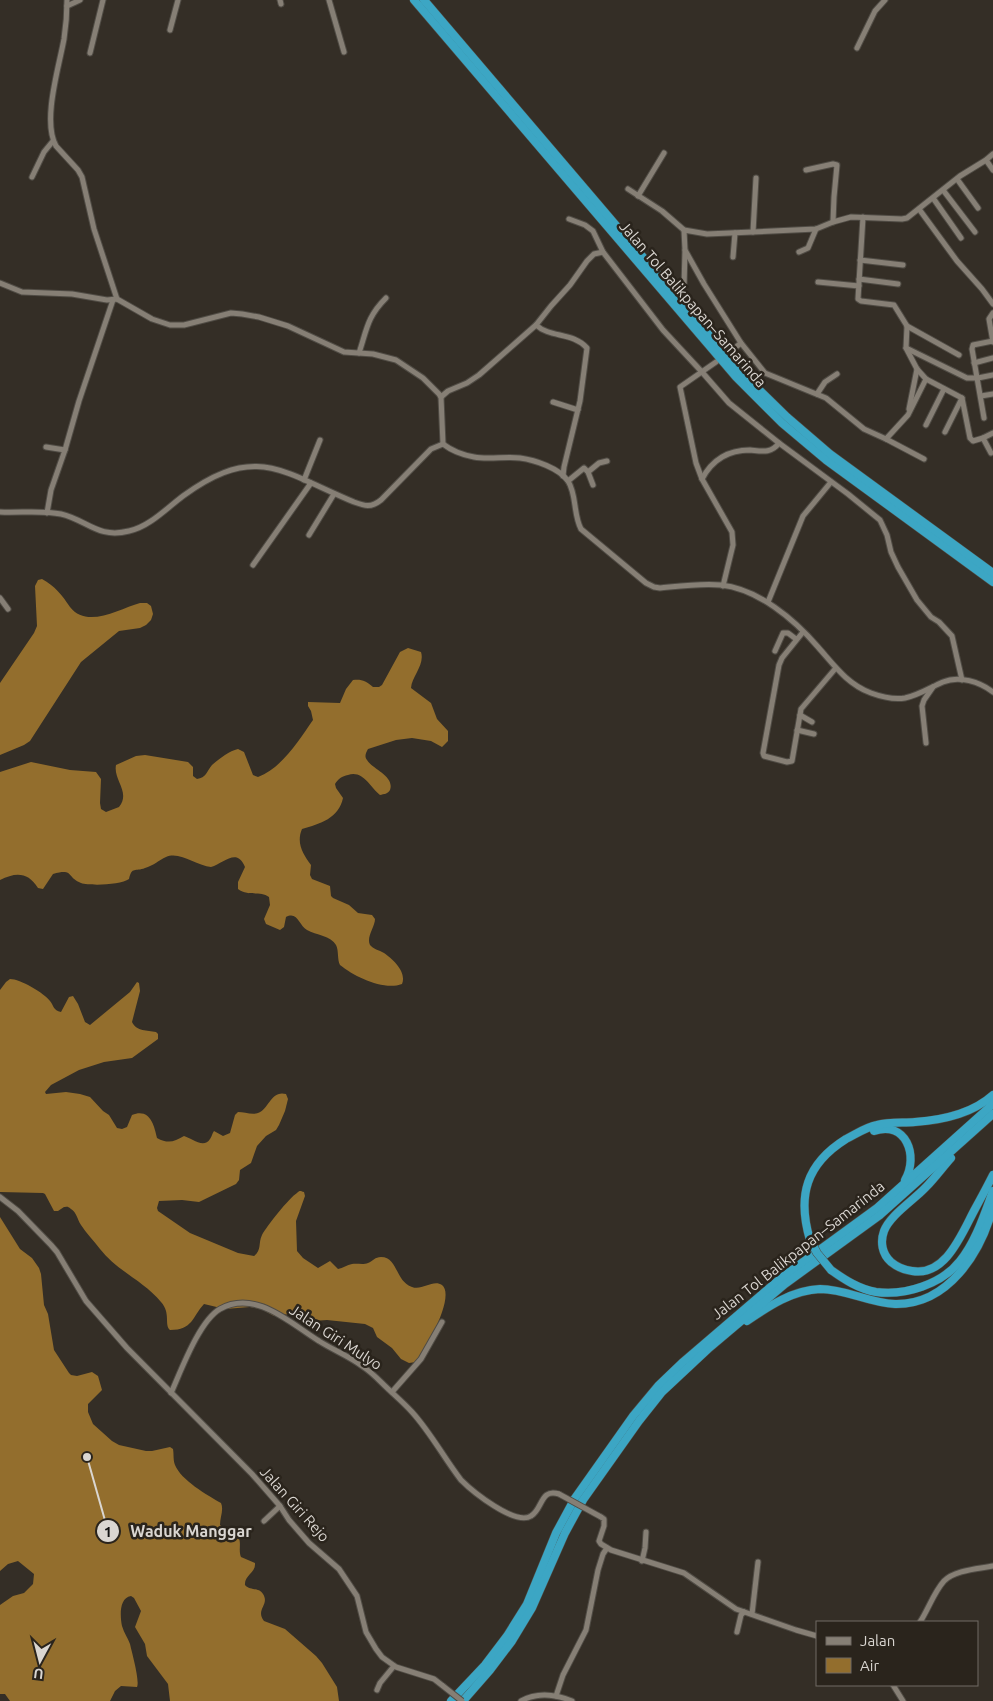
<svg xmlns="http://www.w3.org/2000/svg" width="993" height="1701" viewBox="0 0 993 1701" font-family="Ubuntu,sans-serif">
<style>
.water{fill:#936e2d}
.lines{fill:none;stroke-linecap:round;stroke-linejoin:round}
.minor-casing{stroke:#504c45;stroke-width:7}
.highway-casing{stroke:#504c45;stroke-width:9}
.minor{stroke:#867f75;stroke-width:5}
.highway{stroke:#3ca6c4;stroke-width:8}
.minor-bridge-casing{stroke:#504c45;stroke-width:7;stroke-linecap:butt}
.highway-bridge-casing{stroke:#504c45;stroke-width:9;stroke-linecap:butt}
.minor-bridge{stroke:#867f75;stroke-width:5}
.highway-bridge{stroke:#3ca6c4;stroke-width:8}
.labels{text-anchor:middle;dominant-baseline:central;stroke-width:5;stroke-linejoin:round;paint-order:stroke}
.street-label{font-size:15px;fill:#dad6d1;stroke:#2a241c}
.leader{fill:none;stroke:#dad6d1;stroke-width:2}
.callout-dot{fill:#dad6d1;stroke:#2a241c;stroke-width:2}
.mark-label{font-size:15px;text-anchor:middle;font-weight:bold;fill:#111}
.callout-label{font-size:16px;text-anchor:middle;font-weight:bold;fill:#dad6d1;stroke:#2a241c;stroke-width:5;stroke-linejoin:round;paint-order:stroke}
</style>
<rect width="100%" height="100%" fill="#342e26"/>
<g class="water">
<path d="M 42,579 C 55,586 62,595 70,607 C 87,629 119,609 140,603 L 147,603 L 151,606 L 153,614 L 151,620 L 146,625 L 140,628 L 119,631 L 81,662 L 30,741 L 24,745 L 0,755 L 0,683 L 34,633 L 37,626 L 35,586 L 38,580 Z"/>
<path d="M 408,648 L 421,652 C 425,665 412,676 411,688 L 431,703 L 437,719 L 448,731 L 448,741 L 442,747 L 431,741 L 412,738 L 396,740 L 368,749 C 366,753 364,756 367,760 C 372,769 395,776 390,790 C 388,794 384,794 380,795 C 370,787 363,770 348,775 C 342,776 338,779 335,784 L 336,788 L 343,798 C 339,818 320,824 302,829 C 296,843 303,854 311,865 L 310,875 L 312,879 L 330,886 L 331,896 L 333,898 L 349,905 L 358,913 L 372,915 L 375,919 C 375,927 366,937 370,945 C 373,949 379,950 384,953 C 393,959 407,972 402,984 C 384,991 355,977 340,965 C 337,959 339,951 336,945 C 331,936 316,935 307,930 C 299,926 298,911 286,917 L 284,927 L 280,930 L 266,924 L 264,919 L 270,905 L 269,897 C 260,890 248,897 238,889 L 238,882 L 245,867 C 237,847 224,863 211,867 C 197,866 180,851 166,857 C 159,860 153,866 145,868 C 135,872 132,866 129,879 C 121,885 90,886 81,883 C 66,877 74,868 53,874 L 43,889 L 38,888 C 28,872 16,872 0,880 L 0,772 L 31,762 L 70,770 L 96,772 L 101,779 L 100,803 L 101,809 L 106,812 L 119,807 C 131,792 113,780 116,765 L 136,756 L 145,755 L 188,762 L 193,767 L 193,776 L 197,779 C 206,778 207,771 212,765 C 219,759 229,751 238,749 L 244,752 L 253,775 L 258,777 C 282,768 299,740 313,720 L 311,711 L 308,706 L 308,702 L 340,703 L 346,689 L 353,680 C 362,679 366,681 373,687 L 379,687 L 382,685 L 400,652 Z"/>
<path d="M 10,979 C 20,979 44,993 50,1001 C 54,1006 53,1010 61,1012 L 69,997 L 73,996 L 78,1004 L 85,1022 L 90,1025 L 130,992 L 137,982 L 139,983 L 140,991 L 132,1022 C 137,1032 147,1030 156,1032 L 158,1034 L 158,1039 L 132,1058 L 104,1062 L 79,1070 L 51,1085 L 45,1092 L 46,1094 L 66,1092 L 80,1094 L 90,1097 L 103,1111 L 109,1115 L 117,1128 L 122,1129 L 127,1127 L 132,1115 C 150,1108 154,1125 157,1138 C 168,1144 174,1142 184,1136 C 191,1138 204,1149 210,1139 C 212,1136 212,1134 214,1131 L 223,1136 L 230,1133 L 235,1115 L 238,1112 C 244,1112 252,1115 258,1113 C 269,1109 271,1090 286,1094 L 288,1099 L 285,1111 L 279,1125 L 276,1130 L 266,1136 L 257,1146 L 251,1163 L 240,1170 L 239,1180 L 236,1184 L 199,1202 L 182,1200 L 159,1201 L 157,1208 L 158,1211 L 190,1233 L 238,1253 L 254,1256 C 262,1250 258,1243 262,1235 C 267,1226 289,1198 297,1193 C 300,1190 300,1191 304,1192 L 305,1196 L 296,1221 L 297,1251 L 303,1258 L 318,1268 L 330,1261 L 338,1269 C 343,1268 347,1265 352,1264 C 357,1263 363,1265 368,1263 C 373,1261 375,1257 381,1257 C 398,1257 395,1281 412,1287 C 422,1291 433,1279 442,1285 C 456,1296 425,1351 416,1362 L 409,1363 L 401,1359 L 392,1348 L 377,1337 L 373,1328 L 365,1324 L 327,1320 L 313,1321 L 295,1315 L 280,1314 L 274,1316 L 261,1309 L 250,1307 L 225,1309 L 204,1304 C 192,1317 193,1330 170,1330 C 164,1325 171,1313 161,1302 C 144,1281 117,1271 100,1249 C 94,1241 86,1233 81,1225 C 77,1219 77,1213 71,1209 C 67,1206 68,1207 64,1207 L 58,1211 L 54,1211 L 45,1194 L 43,1193 L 0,1192 L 0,990 L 6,982 Z"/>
<path d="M 0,1217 L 20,1249 L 32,1258 L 39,1268 L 41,1274 L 44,1305 L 48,1314 L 54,1350 L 69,1373 L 71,1375 L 77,1376 L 92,1372 L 98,1376 L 102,1390 L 88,1404 L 88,1412 L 93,1424 L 112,1441 L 119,1445 L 146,1451 L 152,1451 L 170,1447 L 173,1449 C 174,1455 173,1460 175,1465 C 181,1480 207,1495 221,1503 C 224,1510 220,1517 220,1525 C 225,1530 234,1531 238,1537 C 242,1542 238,1550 241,1557 L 255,1563 C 256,1573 244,1575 245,1585 C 250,1591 259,1587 263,1594 C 270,1605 255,1609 264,1621 L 285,1629 L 316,1656 L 322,1663 L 337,1687 L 339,1701 L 170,1701 L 168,1684 L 147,1656 L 145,1644 L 135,1627 L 141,1611 L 134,1598 L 131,1596 C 119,1598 120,1616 122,1626 C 124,1633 128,1638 130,1644 C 132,1653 140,1681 137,1687 L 121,1686 L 115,1691 L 110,1701 L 10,1701 L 5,1694 L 0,1694 L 0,1605 L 13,1596 L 24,1593 L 33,1584 L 34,1574 L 18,1561 L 8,1564 L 0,1571 Z"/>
</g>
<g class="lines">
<defs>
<g id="minor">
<path d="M 67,0 C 67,13 66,26 64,39 C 59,67 42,121 56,146 L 78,170 L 82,177 L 94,229 L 117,299"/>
<polyline points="280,0 281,4"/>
<polyline points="329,0 344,52"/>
<polyline points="67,6 80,0"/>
<polyline points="170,30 178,0"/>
<polyline points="857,48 875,11 885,0"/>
<polyline points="90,53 103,0"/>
<polyline points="986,160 993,170"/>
<polyline points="806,170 833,164 837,165 834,197 833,222"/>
<polyline points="32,177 44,152 53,141"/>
<polyline points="957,179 978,208"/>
<polyline points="628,189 662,211 684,230 707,234 816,229 833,222 851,217 902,219 907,218 960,176 986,160 993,154"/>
<polyline points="943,190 975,232"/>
<polyline points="638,196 664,153"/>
<polyline points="933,198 961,238"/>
<polyline points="919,209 957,261 982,289 993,304"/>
<polyline points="863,217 858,299 861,301 894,305 907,326 906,348 917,369 926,379 962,398 970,438 973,441 983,438"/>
<polyline points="569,219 585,225 593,231 603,252 663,330 702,372 729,403 779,443"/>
<polyline points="684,230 685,250 704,284 741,343 765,373 826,398 864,429 886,439 908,415 926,379"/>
<polyline points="753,232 756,178"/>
<polyline points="799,252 808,248 816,229"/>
<polyline points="733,257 735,233"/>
<polyline points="860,260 903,265"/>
<polyline points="859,279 898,284"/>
<polyline points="818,282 859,286"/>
<polyline points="0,283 22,292 72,294 107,300 117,299 152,319 170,325 184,325 231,313 242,314 259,317 288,326 344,352 373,354 396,360 423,378 439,394 441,397 443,444"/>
<polyline points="684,288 685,250"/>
<polyline points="993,313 989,319 993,342"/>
<path d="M 536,325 C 550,338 573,332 587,348 L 580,401 L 564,467 L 563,476"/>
<polyline points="907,326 959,355"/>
<polyline points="906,348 967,378 978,378 993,375"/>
<polyline points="731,351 741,343"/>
<path d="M 359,353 C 367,329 367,317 386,298"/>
<polyline points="716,362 680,387 696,463 702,479 732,532 733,545 723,586"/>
<polyline points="974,363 993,358"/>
<polyline points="817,394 825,382 837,374"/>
<polyline points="981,396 993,394"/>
<polyline points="441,397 448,391 467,383 479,375 536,325 551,306 570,285 587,261 594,254 603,252"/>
<polyline points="553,402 578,410"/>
<polyline points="909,409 917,369"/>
<polyline points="984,418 972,349 973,345 993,341"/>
<polyline points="926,425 944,389"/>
<polyline points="945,432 962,398"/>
<polyline points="886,439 924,459"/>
<path d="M 443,444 C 452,451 463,455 474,457 C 489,460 505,456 520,458 C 535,460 559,468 568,481 C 577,495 573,514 581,529 L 646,583 L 654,587 L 660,588 C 680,586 701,583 721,585 C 758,589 794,619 818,647 C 834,665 847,684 871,693 C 882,697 894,700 905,698 C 919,695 931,687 943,682 C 959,675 980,682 993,692"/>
<polyline points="46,447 65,450"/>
<polyline points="991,453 983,438 993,433"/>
<polyline points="588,472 599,463 607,461"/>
<path d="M 702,479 C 712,460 728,450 750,450 C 761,451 771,454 779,443 L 848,494 L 880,520 L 887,535 L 891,552 L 898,567 L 917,600 L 931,617 L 939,622 L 952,636 L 962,680"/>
<polyline points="304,480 320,440"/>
<polyline points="568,481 584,468 588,472 593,485"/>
<path d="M 0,512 C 20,513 42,510 61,514 C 87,520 98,539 129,531 C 149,527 167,508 183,496 C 256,443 282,472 354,502 C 365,506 371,508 381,500 L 431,449 L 443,444"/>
<polyline points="47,513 51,490 65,450 79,401 113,300"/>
<polyline points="309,535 334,494"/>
<polyline points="253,565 311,483"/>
<polyline points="0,598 8,609"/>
<polyline points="768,602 803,516 831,482"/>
<polyline points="803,632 782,658 779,665 763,753 764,756 787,762 792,761 801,709 835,669"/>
<polyline points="775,651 783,633 788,633 796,639"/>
<polyline points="800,715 812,722"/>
<polyline points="797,730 814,734"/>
<polyline points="926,743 922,706 924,700 933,687"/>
<polyline points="0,1197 18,1211 51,1245 57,1252 86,1301 127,1348 252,1474 280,1506 289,1520 309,1543 339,1569 357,1596 366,1632 376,1649 382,1657 396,1667 434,1679 443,1686"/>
<polyline points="392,1392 421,1359 442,1322"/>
<path d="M 171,1393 C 181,1371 199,1321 220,1309 C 256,1289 291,1324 319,1341 C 333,1350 349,1356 362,1366 C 370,1371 376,1377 382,1383 C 392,1393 403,1402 412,1412 C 431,1433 444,1458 461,1480 C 472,1491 515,1526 531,1516 C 543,1509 540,1488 559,1494"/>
<polyline points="601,1517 604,1519 604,1526 599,1541 601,1544 611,1550 684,1573 736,1609 796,1630 817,1636"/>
<polyline points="264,1521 280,1506"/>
<polyline points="642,1561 645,1548 646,1532"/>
<polyline points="752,1614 758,1562"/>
<path d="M 920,1622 C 928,1610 934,1592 944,1581 C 955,1570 978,1569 993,1566"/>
<polyline points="737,1632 741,1615 744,1612"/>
<polyline points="893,1685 903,1701"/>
<polyline points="377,1690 380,1683 394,1666"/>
<polyline points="556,1696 563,1675 586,1630 598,1570 603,1554 607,1548"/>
<path d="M 521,1701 C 537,1692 555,1694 572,1701"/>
</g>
<g id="highway">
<polyline points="414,0 736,377 782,423 826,460 993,582"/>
<polyline points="424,0 741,372 787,417 830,454 993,573"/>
<path d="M 874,1131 C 906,1120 919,1156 905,1180"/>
<path d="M 951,1158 C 942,1168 935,1178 926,1187 C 914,1200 890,1215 884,1231 C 880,1242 882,1254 891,1262 C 897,1267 904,1270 912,1271 C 946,1277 962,1233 975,1209 C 981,1198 987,1187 993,1175"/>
<path d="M 810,1240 C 797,1196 806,1164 846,1139 C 856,1134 866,1127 877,1125 C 889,1122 903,1123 915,1122 C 943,1120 972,1114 993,1095"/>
<path d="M 831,1270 C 845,1280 859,1289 876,1292 C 905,1296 942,1284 960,1261 C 976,1241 984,1215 993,1191"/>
<path d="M 747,1321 C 769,1306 793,1290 820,1289 C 846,1289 869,1303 895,1304 C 948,1305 981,1253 993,1207"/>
<polyline points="451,1701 485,1665 507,1636 527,1604 556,1533 575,1498 633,1416 658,1386 683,1362 781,1278 877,1208 993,1104"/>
<polyline points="463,1701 490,1670 512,1641 532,1608 565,1533 583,1500 639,1421 662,1392 708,1349 785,1284 880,1215 993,1114"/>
</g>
</defs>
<use href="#minor" class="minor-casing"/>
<use href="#highway" class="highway-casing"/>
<use href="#minor" class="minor"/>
<use href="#highway" class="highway"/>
<defs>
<g id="minor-bridge">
<polyline points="559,1494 601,1517"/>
<polyline points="443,1686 462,1701"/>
</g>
<polyline id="highway-bridge" points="810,1240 817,1253 831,1270"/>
</defs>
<use href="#minor-bridge" class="minor-bridge-casing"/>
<use href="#highway-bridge" class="highway-bridge-casing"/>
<use href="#minor-bridge" class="minor-bridge"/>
<use href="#highway-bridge" class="highway-bridge"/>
</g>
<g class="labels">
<g class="street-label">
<text transform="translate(693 304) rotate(49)">Jalan Tol Balikpapan–Samarinda</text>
<text transform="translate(798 1250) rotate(-38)">Jalan Tol Balikpapan–Samarinda</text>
<text transform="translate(336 1337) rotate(33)">Jalan Giri Mulyo</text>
<text transform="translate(295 1504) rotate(48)">Jalan Giri Rejo</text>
</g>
</g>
<path class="leader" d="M87 1457L108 1531"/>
<g class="callout-dot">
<circle cx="87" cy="1457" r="5"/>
<circle cx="108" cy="1531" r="12"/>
</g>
<g class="mark-label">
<text x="108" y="1537">1</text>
</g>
<g class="callout-label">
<text x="191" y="1537">Waduk Manggar</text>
</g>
<rect x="816" y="1621" width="162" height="65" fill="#2a241c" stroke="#706b64"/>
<rect x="826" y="1637" width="25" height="8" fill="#867f75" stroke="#706b64"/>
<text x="860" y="1646" font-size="15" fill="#dad6d1">Jalan</text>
<rect x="826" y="1658" width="25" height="15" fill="#936e2d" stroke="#706b64"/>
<text x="860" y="1671" font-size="15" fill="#dad6d1">Air</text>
<g transform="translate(40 1661) rotate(187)" stroke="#2a241c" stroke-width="4" paint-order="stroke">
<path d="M0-4L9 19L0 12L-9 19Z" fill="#dad6d1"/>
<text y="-8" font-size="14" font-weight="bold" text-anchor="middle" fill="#dad6d1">U</text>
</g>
</svg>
